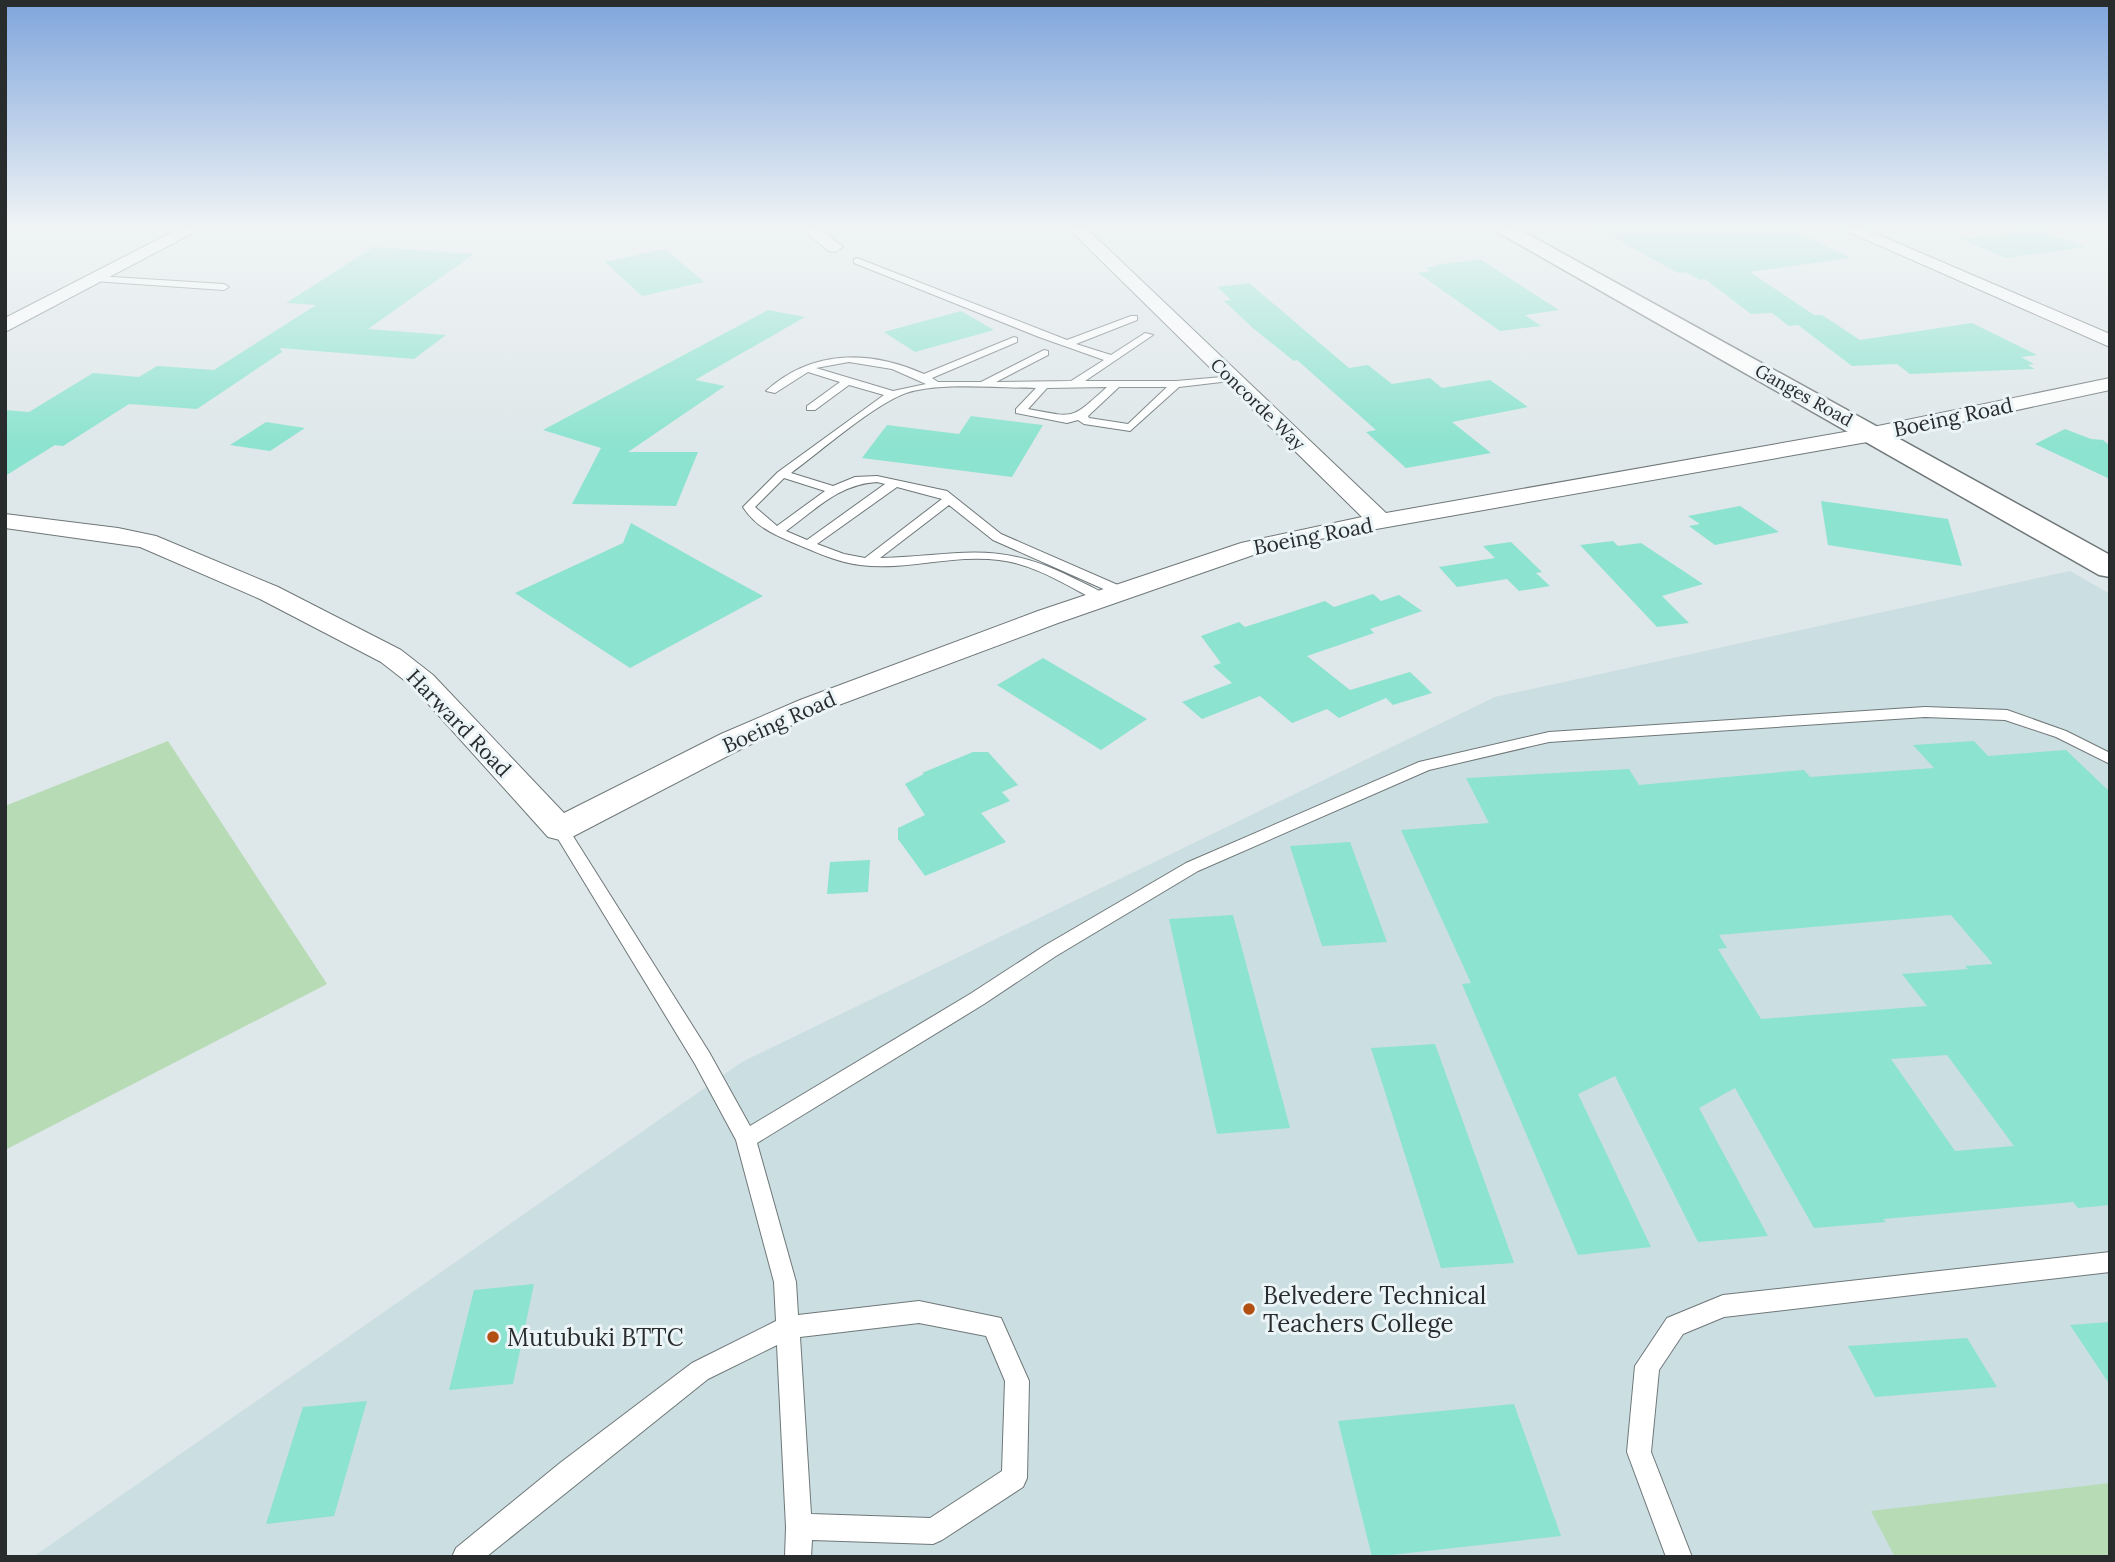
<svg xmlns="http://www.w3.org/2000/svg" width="2115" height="1562" viewBox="0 0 2115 1562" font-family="Lora,serif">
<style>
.built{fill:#cbdee1}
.green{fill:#b6dbb5}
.building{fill:#8ce3cf;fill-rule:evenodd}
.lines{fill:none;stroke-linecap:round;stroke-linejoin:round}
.service-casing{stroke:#6f7779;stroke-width:2}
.minor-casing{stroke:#6f7779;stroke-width:2}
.tertiary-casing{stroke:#6f7779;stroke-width:3}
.service{fill:#fff;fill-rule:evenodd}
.minor{fill:#fff;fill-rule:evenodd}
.tertiary{fill:#fff;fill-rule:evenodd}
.poi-dot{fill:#b25014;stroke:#ebf4f6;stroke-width:2.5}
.labels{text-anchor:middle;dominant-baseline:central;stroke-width:6;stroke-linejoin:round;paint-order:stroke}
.far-street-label{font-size:18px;fill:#292c2d;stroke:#ebf4f6}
.street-label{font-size:21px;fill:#292c2d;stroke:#ebf4f6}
.near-poi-label{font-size:24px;fill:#292c2d;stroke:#ebf4f6;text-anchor:start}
</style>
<rect width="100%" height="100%" fill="#dee7e9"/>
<polygon class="built" points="2070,571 2110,594 2110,1557 33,1557 742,1062 1495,697"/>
<g class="green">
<polygon points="168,741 327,984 5,1150 5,806"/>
<polygon points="2110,1483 2110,1557 1895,1557 1871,1511"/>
</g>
<g class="building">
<polygon points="1593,226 1784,226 1851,258 1750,272 1814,315 1822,315 1860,340 1972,323 2037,355 2021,357 2034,364 2028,365 2035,369 1910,374 1897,364 1852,366 1798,325 1789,326 1772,313 1751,314 1705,279 1700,280 1686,272 1678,273"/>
<polygon points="2039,229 2085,247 2006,258 1961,239"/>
<polygon points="374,247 474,254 368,329 446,335 414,359 280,348 282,352 197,409 129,404 63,446 55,445 5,476 5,410 29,412 93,373 139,377 157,366 214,370 316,305 286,303"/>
<polygon points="665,249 704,282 642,296 605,262"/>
<polygon points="1480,259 1559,310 1525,315 1541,326 1500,331 1418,273 1431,271 1426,268 1437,266 1435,265"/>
<polygon points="1249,283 1349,368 1368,365 1392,384 1430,378 1442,388 1490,380 1528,407 1452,422 1491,453 1406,468 1366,432 1376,430 1297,360 1294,361 1254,329 1224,301 1231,300 1217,287"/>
<polygon points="768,310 805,317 695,380 725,386 628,452 698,452 676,506 572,504 601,448 543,430"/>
<polygon points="961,311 994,330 915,352 884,332"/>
<polygon points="971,416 1043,425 1012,477 862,458 887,425 959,434"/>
<polygon points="266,422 305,428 270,451 230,445"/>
<polygon points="2065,429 2091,439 2103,440 2110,446 2110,479 2035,444"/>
<polygon points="1821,501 1948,519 1962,566 1828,545"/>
<polygon points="1740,506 1779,532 1715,545 1689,526 1700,524 1688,516"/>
<polygon points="631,523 717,571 763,596 630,668 515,593 623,543"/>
<polygon points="1613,541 1618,546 1641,543 1703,584 1662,596 1689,623 1657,627 1580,545"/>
<polygon points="1511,542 1542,572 1536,573 1550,586 1519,591 1507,579 1457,587 1439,567 1495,558 1483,546"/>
<polygon points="1373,594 1381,601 1399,595 1422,611 1370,629 1374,633 1307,656 1350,690 1410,672 1432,693 1393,705 1386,698 1339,718 1327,709 1292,723 1260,696 1202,719 1182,702 1232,683 1213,666 1221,663 1201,636 1239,622 1245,627 1325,601 1334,607"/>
<polygon points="1043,658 1147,719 1101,750 997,685"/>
<path d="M 1974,741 L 1988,756 L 2066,750 L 2110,792 L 2110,1205 L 2078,1208 L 2073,1202 L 1883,1219 L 1886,1222 L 1814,1228 L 1735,1088 L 1699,1108 L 1768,1236 L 1698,1242 L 1615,1076 L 1578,1094 L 1651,1247 L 1578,1255 L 1462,984 L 1471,983 L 1401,830 L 1489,823 L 1466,778 L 1629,769 L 1639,785 L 1804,770 L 1810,777 L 1934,768 L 1913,745 ZM 1951,915 L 1993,964 L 1965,966 L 1968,969 L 1902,974 L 1927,1006 L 1761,1019 L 1718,949 L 1727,948 L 1719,935 ZM 1947,1055 L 2014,1146 L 1955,1151 L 1891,1059 Z"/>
<polygon points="973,752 988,752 1018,785 1002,792 1010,801 981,813 1006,842 925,876 898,839 898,828 925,815 905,784 924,774 922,773"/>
<polygon points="1350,842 1387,942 1322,946 1290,846"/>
<polygon points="870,860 868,892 827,894 830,862"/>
<polygon points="1233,915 1290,1128 1217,1134 1169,919"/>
<polygon points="1435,1044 1514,1263 1441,1268 1371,1048"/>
<polygon points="534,1284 513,1384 449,1390 474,1290"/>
<polygon points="2110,1322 2110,1385 2070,1325"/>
<polygon points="1967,1338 1997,1387 1875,1397 1848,1346"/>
<polygon points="367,1401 334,1516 266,1524 303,1407"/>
<polygon points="1514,1404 1561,1536 1372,1557 1338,1421"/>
</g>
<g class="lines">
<defs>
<g id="service">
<path d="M 857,258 L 1067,340 L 1131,316 L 1137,316 L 1137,320 L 1076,344 L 1111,355 L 1145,333 L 1153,335 L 1085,381 L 1176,381 L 1234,376 L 1235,378 L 1230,381 L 1179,387 L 1130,431 L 1084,424 L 1078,420 L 1067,423 L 1016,413 L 1016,409 L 1036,388 C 999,388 940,382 906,393 C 873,405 821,451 791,473 L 833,486 L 855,477 L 877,476 L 947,491 L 1001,534 L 1127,589 L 1127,595 L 1117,595 L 993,540 L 949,505 L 880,558 C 958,556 996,539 1071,577 C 1083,583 1099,589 1109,598 L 1107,601 L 1097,601 C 1066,585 1034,564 999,560 C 952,554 906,571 860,565 C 836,562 816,552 794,543 C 773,534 756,527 743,507 L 778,472 L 884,395 L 849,385 L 815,410 L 807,410 L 807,406 L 840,382 L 808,372 L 775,393 L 766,391 C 812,349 870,350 924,374 L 1014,337 L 1017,338 L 1017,342 L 932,378 L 938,382 L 981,382 L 1044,350 L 1048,351 L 1048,355 L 996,382 L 1071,381 L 1104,360 L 1039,337 L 854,263 L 854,259 ZM 849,362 L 892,369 L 926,384 L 893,391 L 816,368 ZM 1107,387 C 1070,420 1076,418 1028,409 L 1047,388 ZM 1119,387 L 1167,387 L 1128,424 L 1089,418 L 1088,416 ZM 784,478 L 825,491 L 777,526 L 755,507 ZM 877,482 L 885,484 L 807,540 L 786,531 C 815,510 839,484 877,482 ZM 897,487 L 942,499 L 865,558 L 844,554 L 817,544 Z"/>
<polygon points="96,276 224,284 229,287 224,290 93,281 92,279"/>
<path d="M 1925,707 L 2007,710 L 2066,731 L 2110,753 L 2110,764 L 2056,737 L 2005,720 L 1925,717 L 1549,742 L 1429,770 L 1198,871 L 1056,956 L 984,1004 L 757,1143 L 796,1282 L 798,1315 L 919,1301 L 1001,1318 L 1029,1381 L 1027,1478 L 1023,1487 L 942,1540 L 933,1544 L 812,1540 L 811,1557 L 785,1557 L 786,1527 L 777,1345 L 708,1379 L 486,1557 L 452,1557 L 456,1548 L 560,1463 L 692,1363 L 776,1321 L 774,1282 L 736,1140 L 695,1064 L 552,829 L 554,825 L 566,825 L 709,1052 L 750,1126 L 970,994 L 1044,946 L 1186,863 L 1419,762 L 1549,732 ZM 919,1323 L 986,1336 L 1005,1381 L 1002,1471 L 930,1518 L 811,1514 L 800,1337 Z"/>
<polygon points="2110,1252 2110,1272 1724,1317 1683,1334 1659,1370 1651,1452 1692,1557 1666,1557 1627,1452 1635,1366 1667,1318 1723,1295"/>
</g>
<g id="minor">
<polygon points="184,226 206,226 5,332 5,318"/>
<polygon points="798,226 817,226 843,247 835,252 829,251"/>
<polygon points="1066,226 1084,226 1386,513 1873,427 2110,378 2110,390 1873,441 1303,542 1259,553 1058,623 820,712 743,748 572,837 560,840 548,837 413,687 381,662 260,599 140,547 5,528 5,514 118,528 156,536 278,587 401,650 433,675 564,813 721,734 800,700 1038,611 1241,543 1362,517"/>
<polygon points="1835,226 1858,226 2110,334 2110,347"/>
</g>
<polygon id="tertiary" points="1487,226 1513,226 2110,555 2110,577 2099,575"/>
</defs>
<use href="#service" class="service-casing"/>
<use href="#minor" class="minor-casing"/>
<use href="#tertiary" class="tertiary-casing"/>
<use href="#service" class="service"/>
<use href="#minor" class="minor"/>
<use href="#tertiary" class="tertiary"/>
</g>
<linearGradient id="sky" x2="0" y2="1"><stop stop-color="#7fa5dc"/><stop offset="0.51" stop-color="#f0f4f5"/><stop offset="1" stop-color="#f0f4f5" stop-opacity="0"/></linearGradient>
<rect width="2115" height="445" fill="url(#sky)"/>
<g class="poi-dot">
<circle cx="1249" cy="1309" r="7"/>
<circle cx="493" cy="1337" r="7"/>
</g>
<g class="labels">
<g class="far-street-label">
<text transform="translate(1804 395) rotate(29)">Ganges Road</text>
<text transform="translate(1258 404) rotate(44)">Concorde Way</text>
</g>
<g class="street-label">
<text transform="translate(1953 417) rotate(-12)">Boeing Road</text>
<text transform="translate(1313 536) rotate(-11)">Boeing Road</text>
<text transform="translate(779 722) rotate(-24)">Boeing Road</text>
<text transform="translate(459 723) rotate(46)">Harward Road</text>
</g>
<g class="near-poi-label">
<text x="1263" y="1295">Belvedere Technical<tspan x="1263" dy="28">Teachers College</tspan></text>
<text x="507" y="1337">Mutubuki BTTC</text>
</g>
</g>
<rect width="2115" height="1562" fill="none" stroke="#292c2d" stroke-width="14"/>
</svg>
